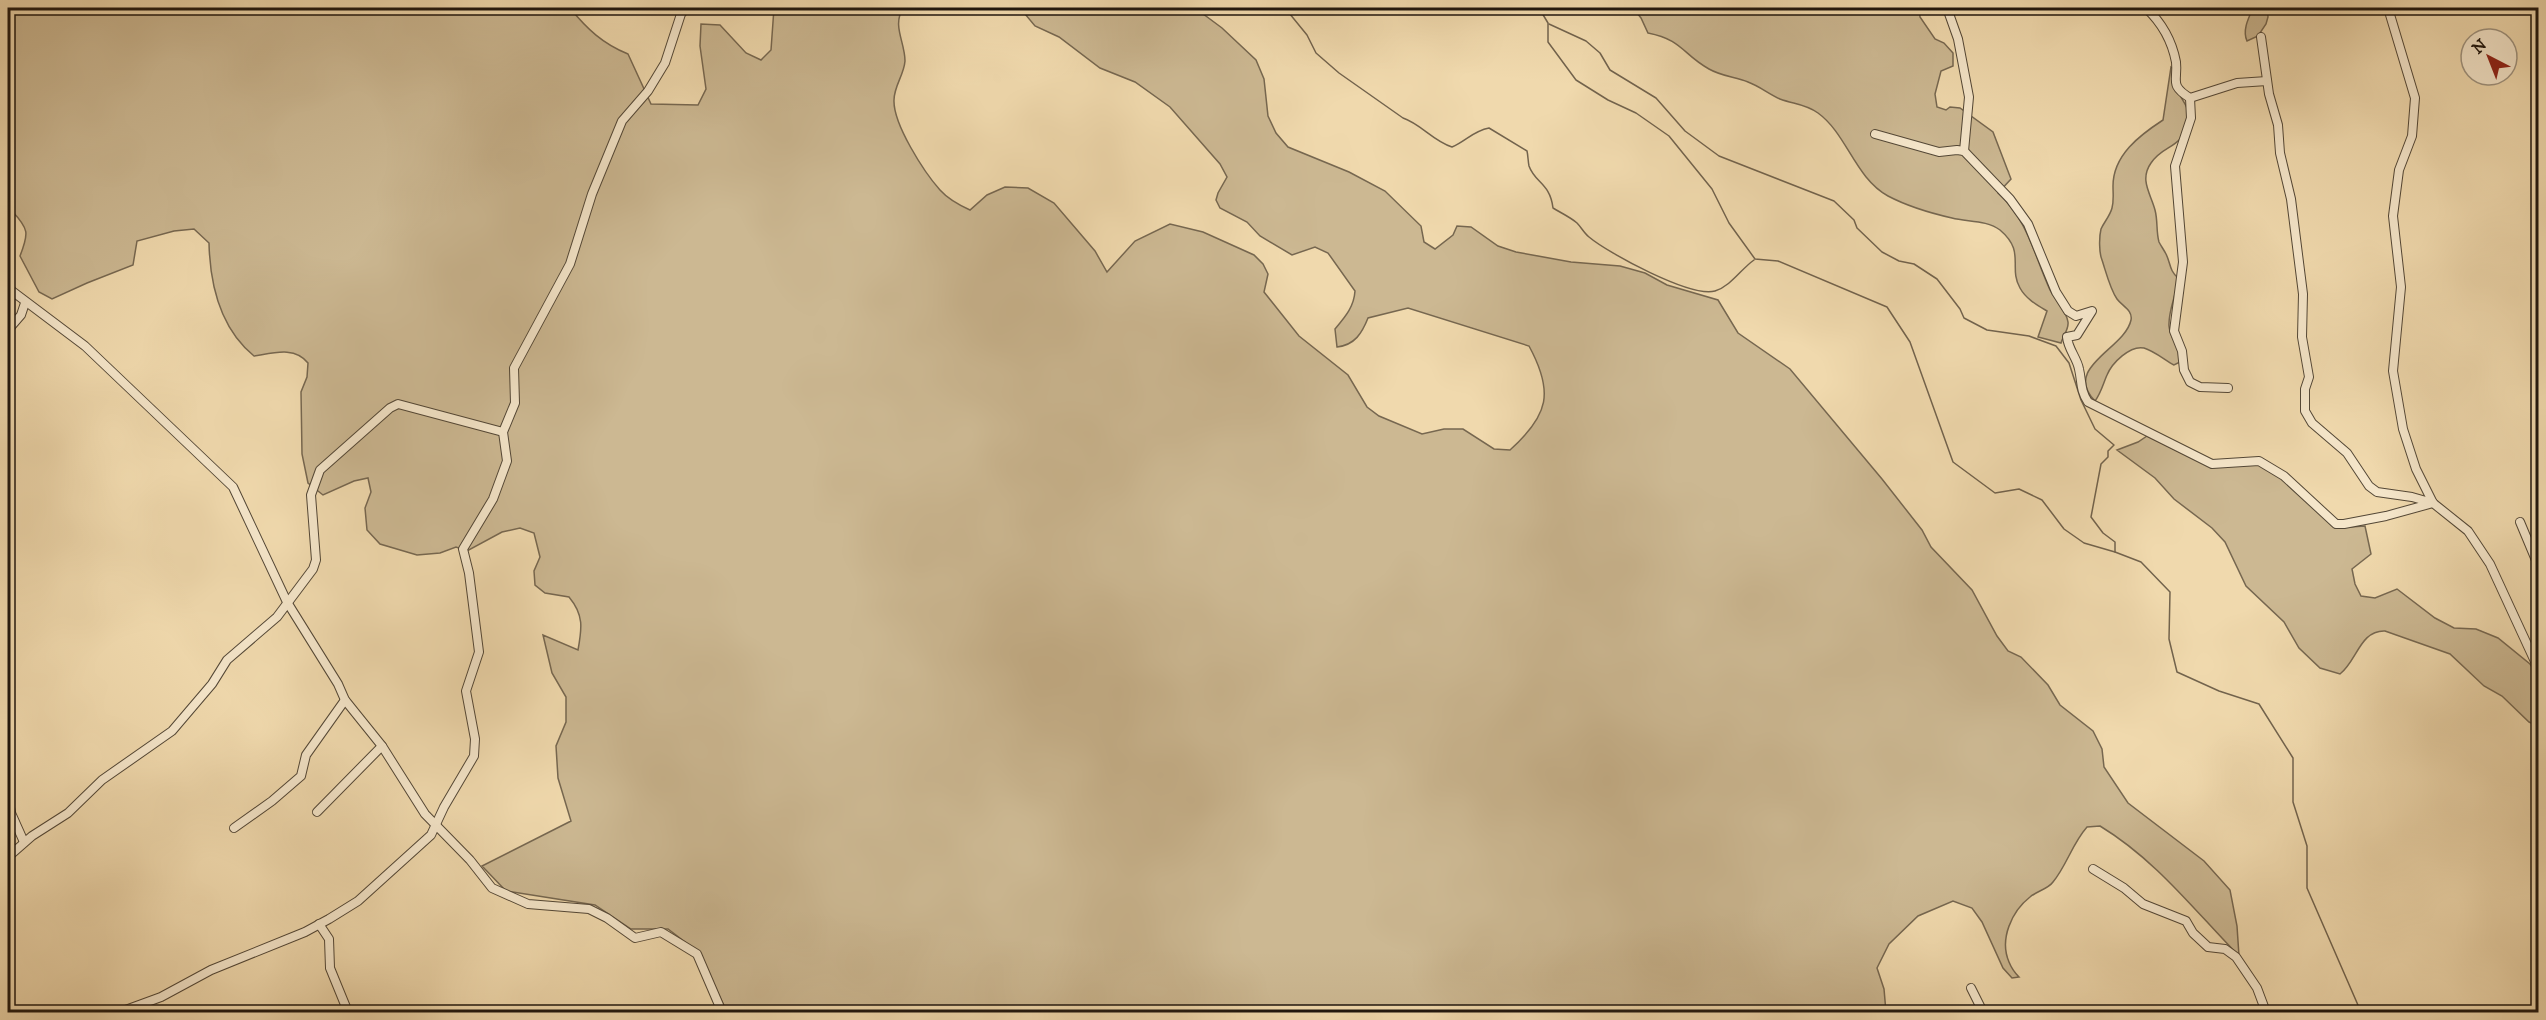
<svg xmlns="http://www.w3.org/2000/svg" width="2546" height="1020" viewBox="0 0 2546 1020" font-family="'IM FELL DW Pica',serif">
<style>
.green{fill:#ccb892;stroke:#766750;stroke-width:1.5}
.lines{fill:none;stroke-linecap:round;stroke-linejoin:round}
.stream{stroke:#72634d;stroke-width:1.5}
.minor-casing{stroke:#534736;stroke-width:10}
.minor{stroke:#f5e6ca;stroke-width:8}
</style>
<rect width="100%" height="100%" fill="#f0d9ad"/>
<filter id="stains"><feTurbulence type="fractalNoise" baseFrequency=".00333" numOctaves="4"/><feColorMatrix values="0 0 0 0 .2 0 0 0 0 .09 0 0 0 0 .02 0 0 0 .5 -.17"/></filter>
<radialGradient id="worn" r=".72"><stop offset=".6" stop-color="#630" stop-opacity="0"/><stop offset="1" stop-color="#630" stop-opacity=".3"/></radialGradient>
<g class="green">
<path d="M 8,8 L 570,8 C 587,29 603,44 628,54 L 651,104 L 698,105 L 706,89 L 700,46 L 701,24 L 720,25 L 746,53 L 761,60 L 771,50 L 774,8 L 903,8 C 892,26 905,42 905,61 C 904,75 894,86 894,100 C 893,124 924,172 940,190 C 948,199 959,205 970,210 L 987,195 L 1005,187 L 1028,188 L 1054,203 L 1095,251 L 1107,272 L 1135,241 L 1170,224 L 1203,232 L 1254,255 L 1263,264 L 1268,274 L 1264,292 L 1299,336 L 1348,375 L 1367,407 L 1379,416 L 1422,434 L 1444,429 L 1463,429 L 1494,449 L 1510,450 C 1549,415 1554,392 1529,346 L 1408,308 L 1368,318 C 1362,333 1355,345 1337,347 L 1335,329 C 1345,317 1354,307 1355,291 L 1328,253 L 1315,247 L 1292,255 L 1260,236 L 1247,222 L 1220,208 L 1216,200 L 1218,193 L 1227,177 L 1220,164 L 1170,107 L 1135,82 L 1100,68 L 1059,37 L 1035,26 L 1020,8 L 1195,8 L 1222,28 L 1256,60 L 1264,79 L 1268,116 L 1276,133 L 1288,147 L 1349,172 L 1385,191 L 1421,226 L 1424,242 L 1435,249 L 1453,235 L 1457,226 L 1471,227 L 1498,246 L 1516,252 L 1571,262 L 1620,266 L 1645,273 L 1667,285 L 1718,300 L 1738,333 L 1790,369 L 1882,479 L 1922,530 L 1931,547 L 1972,590 L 1997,636 L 2008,651 L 2021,657 L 2048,685 L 2060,705 L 2093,731 L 2102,749 L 2104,767 L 2128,803 L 2204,861 L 2230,890 L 2237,926 L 2239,956 C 2194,910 2156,860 2100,826 L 2087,827 C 2072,844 2067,865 2053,882 C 2048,889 2037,891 2030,897 C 2012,911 1999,939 2009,962 C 2011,967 2015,973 2019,977 L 2012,978 L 2003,968 L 1982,922 L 1972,908 L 1953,901 L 1918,916 L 1889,944 L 1877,968 L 1884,989 L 1886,1012 L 727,1012 L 698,952 L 668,929 L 631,929 L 595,905 L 506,891 L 482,866 L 571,821 L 558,778 L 556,746 L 566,722 L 566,697 L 552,673 L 543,635 L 578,650 C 582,628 584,615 569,597 L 545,593 L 535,585 L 534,571 L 540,557 L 534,533 L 520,528 L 502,532 L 467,551 L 456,547 L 440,553 L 417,555 L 380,544 L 367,530 L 365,508 L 371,492 L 368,478 L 354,481 L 323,495 L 308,483 L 302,454 L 301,392 L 307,377 L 308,363 C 295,346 273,353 254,356 C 221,329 210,285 209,243 L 194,229 L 174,231 L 137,241 L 133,265 L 87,283 L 52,299 L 39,292 L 20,256 C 29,233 29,229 12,211 L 8,211 Z"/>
<path d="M 1633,8 L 1919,8 L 1920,17 L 1935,39 L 1944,43 L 1953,53 L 1953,66 L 1941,71 L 1935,94 L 1937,107 L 1946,110 L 1950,107 L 1960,108 L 1993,132 L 2011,179 L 1998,193 C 2028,220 2034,255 2050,290 C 2055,299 2067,312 2068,322 C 2069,329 2063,336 2061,343 L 2038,337 L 2047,311 C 2037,305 2026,299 2020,288 C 2008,267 2026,252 2000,230 C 1987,220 1967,222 1952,218 C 1930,213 1907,206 1888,196 C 1855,178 1847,134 1818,113 C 1806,104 1793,104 1780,99 C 1769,94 1759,86 1748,82 C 1735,77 1721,76 1709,69 C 1682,54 1683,40 1648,33 L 1641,18 Z"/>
<path d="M 2253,8 L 2267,8 L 2268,17 L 2266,24 L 2258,36 L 2247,41 C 2242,30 2249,17 2253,8 Z"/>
<path d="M 2171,67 L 2174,69 C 2175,76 2175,84 2178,91 C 2182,102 2190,106 2188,120 C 2183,150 2164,143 2151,163 C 2139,180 2151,194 2155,210 C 2158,221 2156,232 2159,242 C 2161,246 2164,250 2166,254 C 2171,264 2169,270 2178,278 C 2177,294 2168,310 2169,326 C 2170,340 2182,348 2180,362 L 2174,365 C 2165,360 2154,351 2144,348 C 2130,345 2112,363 2107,375 C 2103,384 2101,393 2095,401 C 2062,367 2125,349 2131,320 C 2133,310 2122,306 2117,299 C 2110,289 2106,272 2102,260 C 2099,253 2099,237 2101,229 C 2104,222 2110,216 2112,208 C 2114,200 2113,195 2113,186 C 2113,155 2140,135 2163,120 Z"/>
<path d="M 2147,436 L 2198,461 L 2259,465 L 2271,470 L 2305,497 L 2335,528 L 2365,526 L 2371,554 L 2352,569 L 2355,584 L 2361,596 L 2375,598 L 2397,589 L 2435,618 L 2454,628 L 2476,629 L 2498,638 L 2530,664 L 2538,676 L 2538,726 L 2529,722 L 2502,696 L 2484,686 L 2450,654 L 2385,631 C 2360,630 2357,661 2340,674 L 2320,668 L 2299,648 L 2284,622 L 2246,586 L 2225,542 L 2212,528 L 2174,499 L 2155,478 L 2117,450 L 2138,442 Z"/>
</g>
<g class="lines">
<g class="stream">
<path d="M 1285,8 L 1307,35 L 1316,53 L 1339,73 L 1403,118 C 1421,124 1433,141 1452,147 C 1466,141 1473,131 1489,128 L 1527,151 C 1528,155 1528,161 1529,166 C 1535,183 1550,183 1553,208 C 1561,213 1570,217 1577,223 C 1581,227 1584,233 1589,237 C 1608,253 1691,298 1715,291 C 1731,286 1741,269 1754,260"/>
<polyline points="1328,8 1331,10 1336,8"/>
<polyline points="1539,8 1548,23 1548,42 1576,80 1608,100 1636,113 1669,136 1712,189 1729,223 1755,259 1778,261 1887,307 1910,342 1953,462 1995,493 2019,489 2042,500 2064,529 2084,543 2115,552 2141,562 2170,592 2169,639 2177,672 2219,691 2259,704 2293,758 2293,802 2307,846 2307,888 2361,1012"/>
<polyline points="1549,24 1586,41 1600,53 1610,70 1656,98 1685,131 1719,156 1834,201 1854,220 1857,228 1882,252 1899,261 1914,264 1937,279 1960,309 1964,318 1987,330 2029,336 2056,346 2069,363 2081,400 2095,429 2114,445 2108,451 2108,457 2101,464 2091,517 2103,533 2115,542 2115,552"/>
</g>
<defs>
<g id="minor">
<polyline points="1947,8 1958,39 1969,97 1964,151"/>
<path d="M 2146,8 C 2161,22 2172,41 2176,62 C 2178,81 2169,85 2190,98 L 2237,83 L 2267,81"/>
<polyline points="2388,8 2415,98 2412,136 2399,170 2393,216 2401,287 2393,371 2403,429 2416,469 2433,503 2468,531 2490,564 2538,668"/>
<polyline points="2261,37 2269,94 2278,125 2280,153 2291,199 2303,294 2302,337 2309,377 2305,389 2305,411 2312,423 2347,453 2369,486 2377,492 2412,497 2433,503"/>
<polyline points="2190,98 2191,118 2175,166 2183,262 2174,331 2182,351 2184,370 2190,382 2200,387 2228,388"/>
<path d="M 1875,134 L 1939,152 L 1957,150 L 1964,151 L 2010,199 L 2028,224 L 2056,292 L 2068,311 L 2076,316 L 2092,311 L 2077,335 L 2067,337 C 2068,349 2077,358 2079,369 C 2082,382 2080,390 2088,402 L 2212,464 L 2259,461 L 2284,476 L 2336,524 L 2344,524 L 2386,516 L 2433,503"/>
<polyline points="8,288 85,346 233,487 287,602 338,684 345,700 382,746 425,814 470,860 492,888 528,904 589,909 607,918 635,938 661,932 697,954 722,1012"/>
<polyline points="8,330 21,315 25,303"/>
<polyline points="2520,522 2538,565"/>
<polyline points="8,796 11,813 24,842"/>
<polyline points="317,812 382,746"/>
<polyline points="234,828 272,801 301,776 306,755 345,700"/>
<polyline points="8,857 32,836 68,813 102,780 172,731 212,684 227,660 277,617 313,569 316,560 311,495 320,470 390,408 398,404 503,432"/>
<polyline points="2093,869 2124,888 2143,904 2186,921 2193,933 2208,947 2225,949 2236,957 2257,988 2266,1012"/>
<polyline points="319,924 329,939 330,968 348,1012"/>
<polyline points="1971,988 1983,1012"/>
<polyline points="120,1012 161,997 211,970 305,932 329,919 358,901 431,835 444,807 474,756 475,739 466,691 479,652 469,573 463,549 493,499 507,461 503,432 515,403 514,368 570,264 592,194 622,121 648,91 665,63 681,14 686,8"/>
</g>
</defs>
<use href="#minor" class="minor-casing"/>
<use href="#minor" class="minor"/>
</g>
<rect width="2546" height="1020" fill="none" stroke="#f0d9ad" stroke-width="30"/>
<rect x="9" y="9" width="2528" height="1002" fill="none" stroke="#1f160e" stroke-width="3"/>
<rect x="15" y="15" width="2516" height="990" fill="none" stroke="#1f160e" stroke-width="1.5"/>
<g transform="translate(2489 57) rotate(318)"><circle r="28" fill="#f5e6ca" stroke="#9f937f" stroke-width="1.5"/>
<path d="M0-4.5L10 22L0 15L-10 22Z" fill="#8f2418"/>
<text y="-9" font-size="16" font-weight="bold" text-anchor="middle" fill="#1f160e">N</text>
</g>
<rect width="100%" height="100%" filter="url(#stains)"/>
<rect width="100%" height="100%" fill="url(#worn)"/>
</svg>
